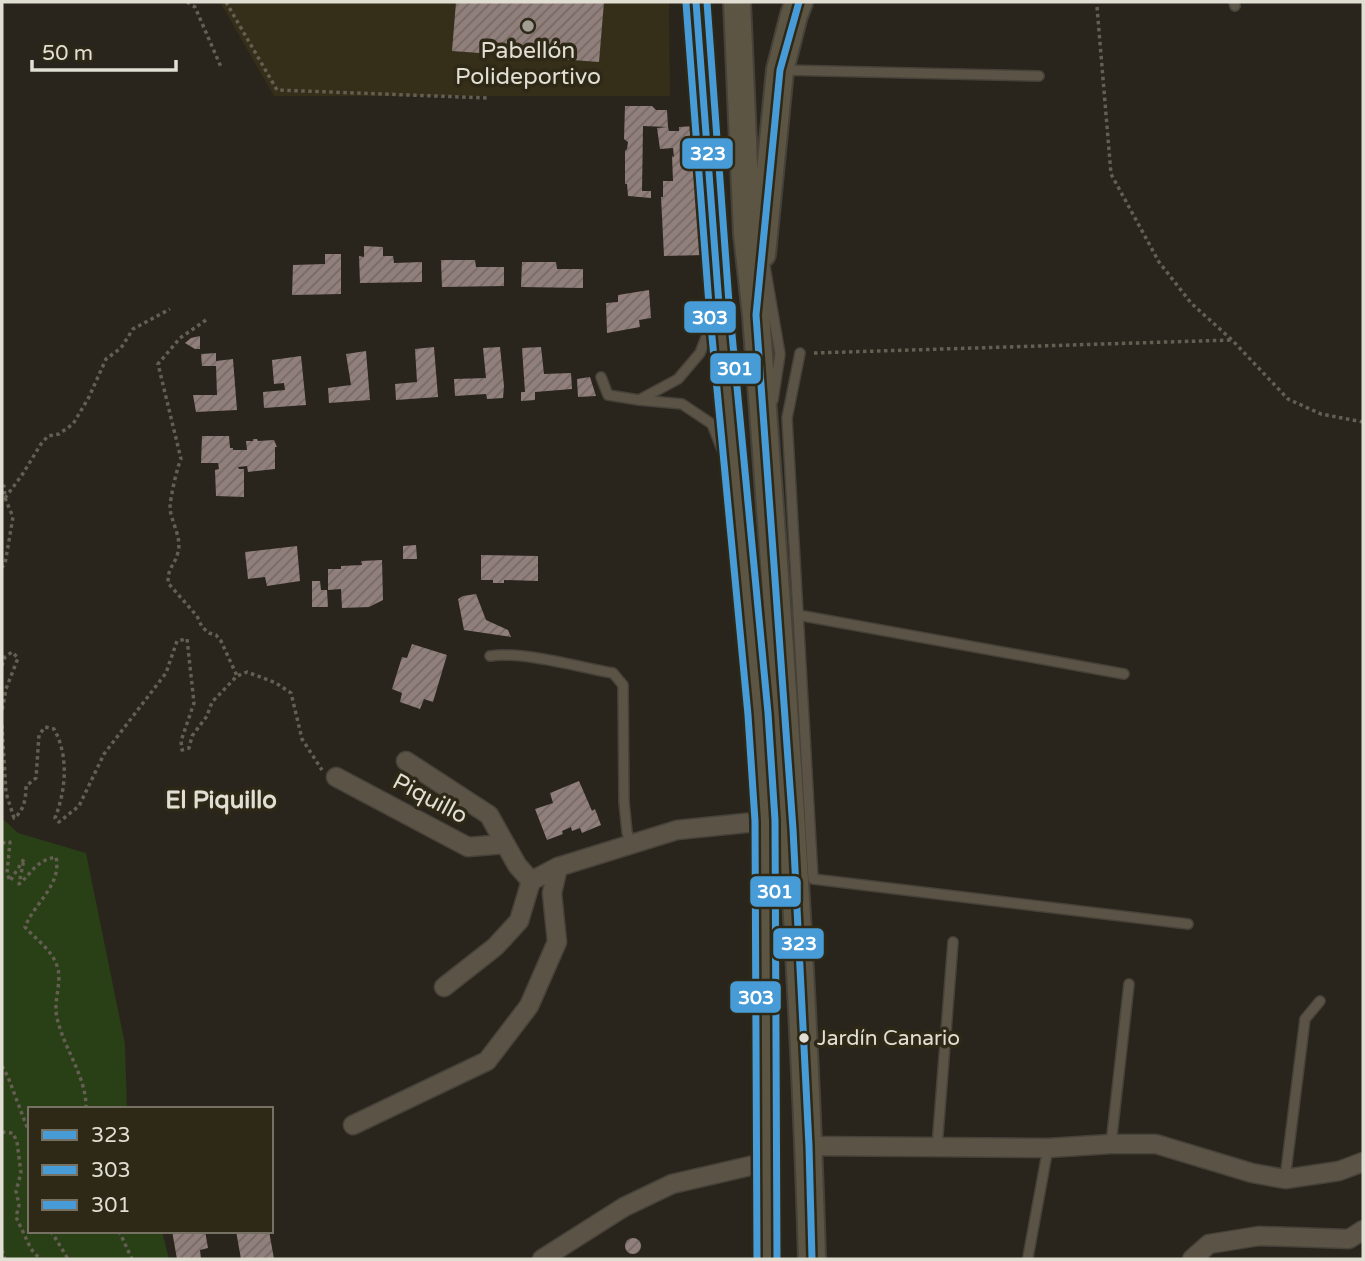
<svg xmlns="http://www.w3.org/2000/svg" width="1365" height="1261" viewBox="0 0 1365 1261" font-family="'Varela Round',sans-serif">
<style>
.built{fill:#352e18}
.green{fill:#293f15}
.building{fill:url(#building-hatch)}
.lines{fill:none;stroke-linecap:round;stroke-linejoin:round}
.service-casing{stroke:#46423a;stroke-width:12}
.minor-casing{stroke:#46423a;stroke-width:21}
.secondary-casing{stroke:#46423a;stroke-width:30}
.path{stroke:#645e53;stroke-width:3.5;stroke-dasharray:3.5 3.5;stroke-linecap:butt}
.service{stroke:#5b5446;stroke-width:9}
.minor{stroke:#5b5446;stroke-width:18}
.secondary{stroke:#5d5543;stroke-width:26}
.bus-1-casing{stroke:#2e2817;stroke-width:12}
.bus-2-casing{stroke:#2e2817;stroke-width:12}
.bus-3-casing{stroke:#2e2817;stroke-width:12}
.bus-1{stroke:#479cd7;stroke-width:7}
.bus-2{stroke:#479cd7;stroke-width:7}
.bus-3{stroke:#479cd7;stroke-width:7}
.poi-dot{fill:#a19d93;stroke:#2e2817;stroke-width:2.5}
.bus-dot{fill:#e1ded3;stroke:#2e2817;stroke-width:2.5}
.labels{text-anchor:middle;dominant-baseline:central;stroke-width:7;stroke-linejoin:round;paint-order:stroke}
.bus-label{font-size:21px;fill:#e1ded3;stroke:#2e2817;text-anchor:start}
.poi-label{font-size:23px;fill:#e1ded3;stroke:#2e2817}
.street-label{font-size:23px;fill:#e1ded3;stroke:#2e2817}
.neighbourhood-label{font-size:24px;font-weight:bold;fill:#e1ded3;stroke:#2e2817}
.line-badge{stroke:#2e2817;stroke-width:2.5}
.badge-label{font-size:19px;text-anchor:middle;font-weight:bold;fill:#fff}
</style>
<defs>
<pattern id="building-hatch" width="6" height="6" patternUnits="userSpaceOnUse" patternTransform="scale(1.75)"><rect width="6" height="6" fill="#907f7b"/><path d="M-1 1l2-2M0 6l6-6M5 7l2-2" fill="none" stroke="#756a66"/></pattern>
</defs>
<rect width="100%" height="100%" fill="#29251c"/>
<polygon class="built" points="220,2 669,2 670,96 274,96"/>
<polygon class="green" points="2,818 18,833 86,853 125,1044 127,1109 30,1109 30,1231 162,1231 169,1259 2,1259"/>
<g class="building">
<polygon points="456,2 604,2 599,62 452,51"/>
<polygon points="625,106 652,106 656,110 667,110 668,127 643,126 642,191 651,191 651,198 628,196 627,184 625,184 625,151 627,149 628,142 624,139"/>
<polygon points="695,126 705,255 664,256 661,197 663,197 663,181 673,181 672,156 674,157 673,148 660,149 657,128 668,127 669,131 679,131 679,127"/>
<polygon points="364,246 383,247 383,256 393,256 394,263 422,262 422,282 360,283 359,256 364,257"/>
<polygon points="325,254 341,254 341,294 292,295 293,265 325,264"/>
<polygon points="441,260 475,260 476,267 504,267 504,286 442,287"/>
<polygon points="522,262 556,262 557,269 583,269 583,288 521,287"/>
<polygon points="649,290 651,318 639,320 640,327 607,333 606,303 618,302 618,295"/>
<polygon points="200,336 200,349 195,349 185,343 191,338"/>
<polygon points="434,347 438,397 396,400 395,384 417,382 415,349"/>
<polygon points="500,347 504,386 503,398 487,399 486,394 455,396 454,379 486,378 483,348"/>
<polygon points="541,347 544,374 571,373 572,389 535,392 535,400 521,401 521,392 525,392 522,348"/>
<polygon points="366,351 370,400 329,403 328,388 351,385 346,354"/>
<polygon points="216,353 216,361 233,359 237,410 196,412 193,395 217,395 216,366 202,366 201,354"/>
<polygon points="301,356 306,405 264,408 263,392 285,390 284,383 274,384 272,360"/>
<polygon points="590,377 596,396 578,397 577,379"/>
<polygon points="202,436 229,436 230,448 233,448 233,450 247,450 246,441 253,441 253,439 257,439 258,441 274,440 277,447 275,447 275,469 248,472 247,466 238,467 239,469 244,469 244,497 216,496 215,470 219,469 218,463 201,463"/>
<polygon points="416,545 417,559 403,559 403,546"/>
<polygon points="297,546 300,581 267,586 265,577 248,579 245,552"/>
<polygon points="481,555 538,556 538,581 504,580 504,583 493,583 493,580 481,580"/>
<polygon points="382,560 383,600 369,607 342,608 341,589 328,590 328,569 341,569 341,566 362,565 361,561"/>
<polygon points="312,581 320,581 321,590 327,590 328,607 312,607"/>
<polygon points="476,594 486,620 508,630 511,637 464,630 458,599 463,596"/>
<polygon points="412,644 447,655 433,702 424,699 420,709 400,702 402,693 392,689 402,657 407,658"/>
<polygon points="579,781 592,811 595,809 601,825 582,833 580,828 572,831 571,827 562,831 563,834 547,840 535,809 553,803 550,793"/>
<polygon points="172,1231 205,1231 208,1248 200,1250 201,1259 177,1259"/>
<polygon points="236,1231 269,1231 274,1259 241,1259"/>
<circle cx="633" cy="1246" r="8"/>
</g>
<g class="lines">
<defs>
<g id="service">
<polyline points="1234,2 1235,6"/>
<polyline points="782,70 1039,76"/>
<polyline points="763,255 780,354 773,400"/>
<polyline points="712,322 700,353 678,379 639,400 682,404 712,424 723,452"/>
<polyline points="800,353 787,418 813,879 1188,924"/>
<polyline points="601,377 608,395 639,400"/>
<polyline points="798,615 1124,674"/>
<path d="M 490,656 C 524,651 578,667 613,673 L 623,685 L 624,802 L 627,832 L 631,844"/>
<polyline points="1111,1144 1129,984"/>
<polyline points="937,1147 953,942"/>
<polyline points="1285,1179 1305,1019 1320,1001"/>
<polyline points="1028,1257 1048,1148"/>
</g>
<g id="minor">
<polyline points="406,761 489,815 517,865 531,881"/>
<polyline points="336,777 468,847 505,844"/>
<polyline points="444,987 495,947 519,921 531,881 558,867"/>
<polyline points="353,1125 487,1061 529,1006 557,942 552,893 558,867 677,830 765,821"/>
<polyline points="809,1146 1048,1148 1111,1144 1156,1144 1252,1173 1285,1179 1339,1171 1363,1162"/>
<polyline points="542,1259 624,1207 672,1184 767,1162"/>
<polyline points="1192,1259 1209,1244 1259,1236 1349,1239 1363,1230"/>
</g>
<g id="secondary">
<polyline points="696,2 719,304 758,714 765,821 767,1259"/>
<path d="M 737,2 L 747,234 L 756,315 C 779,630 803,944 812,1259"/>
<polyline points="762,254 780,70 794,15 799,2"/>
</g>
</defs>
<use href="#service" class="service-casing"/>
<use href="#minor" class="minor-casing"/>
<use href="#secondary" class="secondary-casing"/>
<g class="path">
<polyline points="187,2 195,7 221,67"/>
<polyline points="226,2 277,90 488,98"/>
<polyline points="1097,7 1111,174 1159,262 1191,303 1232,340 1288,399 1321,414 1363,422"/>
<path d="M 206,320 L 180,338 L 158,364 L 181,459 C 177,467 170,499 170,508 C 171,522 182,537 178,552 C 175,566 168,565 168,583 L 197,616 L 202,627 L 209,633 L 216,635 L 221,641 L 237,676"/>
<polyline points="814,353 1232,340"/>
<polyline points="2,486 4,486 5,498 13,517 5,564 2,567"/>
<polyline points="5,498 22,475 41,444 48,436 59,434 73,424 89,397 106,359 121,348 133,329 170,309"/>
<polyline points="2,666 5,657 12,652 18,658 6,689 2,711"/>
<path d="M 2,725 L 6,793 L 14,818 C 24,811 26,798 26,786 L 36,778 L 39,735 L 45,727 L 54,729 C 69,756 66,790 55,818 L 59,822 L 79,806 L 104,754 L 166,673 L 177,641 L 187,639 L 194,703 L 181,741 L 182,750 L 189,748 L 192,736 L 207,716 L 212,702 L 237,676 L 247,672 L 276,683 L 291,693 L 302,739 L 322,770"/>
<path d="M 2,843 L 10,842 L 7,873 L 10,881 L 24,859 L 19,884 C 33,872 35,861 56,857 C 62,885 35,902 25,927 C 36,940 53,950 58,969 C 61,982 55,998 56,1012 C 61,1046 87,1075 86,1109"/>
<polyline points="2,1066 8,1077 30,1135"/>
<polyline points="2,1132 13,1133 17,1142 21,1173 16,1191 19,1205 16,1217 31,1249 40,1259"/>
<polyline points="51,1231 68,1259"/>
<polyline points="119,1231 132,1259"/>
<polyline points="2,1250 5,1259"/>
</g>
<use href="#service" class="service"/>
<use href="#minor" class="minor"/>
<use href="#secondary" class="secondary"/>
<defs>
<g id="bus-1">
<polyline points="696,2 719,305"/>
<polyline points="799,2 780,70 756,315 793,829 809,1146 812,1259"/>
</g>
<polyline id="bus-2" points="686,3 709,305 748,715 755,821 757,1259"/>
<polyline id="bus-3" points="707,2 729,303 768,713 775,820 777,1259"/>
</defs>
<use href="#bus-1" class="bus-1-casing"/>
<use href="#bus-2" class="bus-2-casing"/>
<use href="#bus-3" class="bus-3-casing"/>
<use href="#bus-1" class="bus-1"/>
<use href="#bus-2" class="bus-2"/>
<use href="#bus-3" class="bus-3"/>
</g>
<circle class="poi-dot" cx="528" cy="26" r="7"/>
<circle class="bus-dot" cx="804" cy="1038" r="6"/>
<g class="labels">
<g class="bus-label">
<text x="817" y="1038">Jardín Canario</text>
</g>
<g class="poi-label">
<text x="528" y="51">Pabellón<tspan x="528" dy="26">Polideportivo</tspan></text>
</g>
<g class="street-label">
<text transform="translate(430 799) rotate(28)">Piquillo</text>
</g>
<g class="neighbourhood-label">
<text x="221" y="800">El Piquillo</text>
</g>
</g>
<g class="line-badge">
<rect x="681" y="137" width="53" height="33" rx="7" fill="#479cd7"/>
<rect x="683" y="300" width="54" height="34" rx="7" fill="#479cd7"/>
<rect x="709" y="352" width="53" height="33" rx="7" fill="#479cd7"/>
<rect x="749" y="875" width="53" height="33" rx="7" fill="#479cd7"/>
<rect x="772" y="927" width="53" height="33" rx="7" fill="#479cd7"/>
<rect x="729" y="980" width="53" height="34" rx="7" fill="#479cd7"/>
</g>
<g class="badge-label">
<text x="708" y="160">323</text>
<text x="710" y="324">303</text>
<text x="735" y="375">301</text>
<text x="775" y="898">301</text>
<text x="799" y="950">323</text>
<text x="756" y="1004">303</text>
</g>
<rect width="1365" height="1261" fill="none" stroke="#e1ded3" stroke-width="7"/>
<rect x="28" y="1107" width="245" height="126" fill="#2e2817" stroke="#767162" stroke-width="2"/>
<rect x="42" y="1130" width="35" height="10" fill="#479cd7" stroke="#767162" stroke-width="2"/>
<text x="91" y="1142" font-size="21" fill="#e1ded3">323</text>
<rect x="42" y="1165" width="35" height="10" fill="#479cd7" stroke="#767162" stroke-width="2"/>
<text x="91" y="1177" font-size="21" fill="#e1ded3">303</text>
<rect x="42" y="1200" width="35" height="10" fill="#479cd7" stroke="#767162" stroke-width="2"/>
<text x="91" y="1212" font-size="21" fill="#e1ded3">301</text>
<path d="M32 60v10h144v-10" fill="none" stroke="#e1ded3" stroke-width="3.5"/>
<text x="42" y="60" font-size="21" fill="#e1ded3" stroke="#2e2817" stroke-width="5" paint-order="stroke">50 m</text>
</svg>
